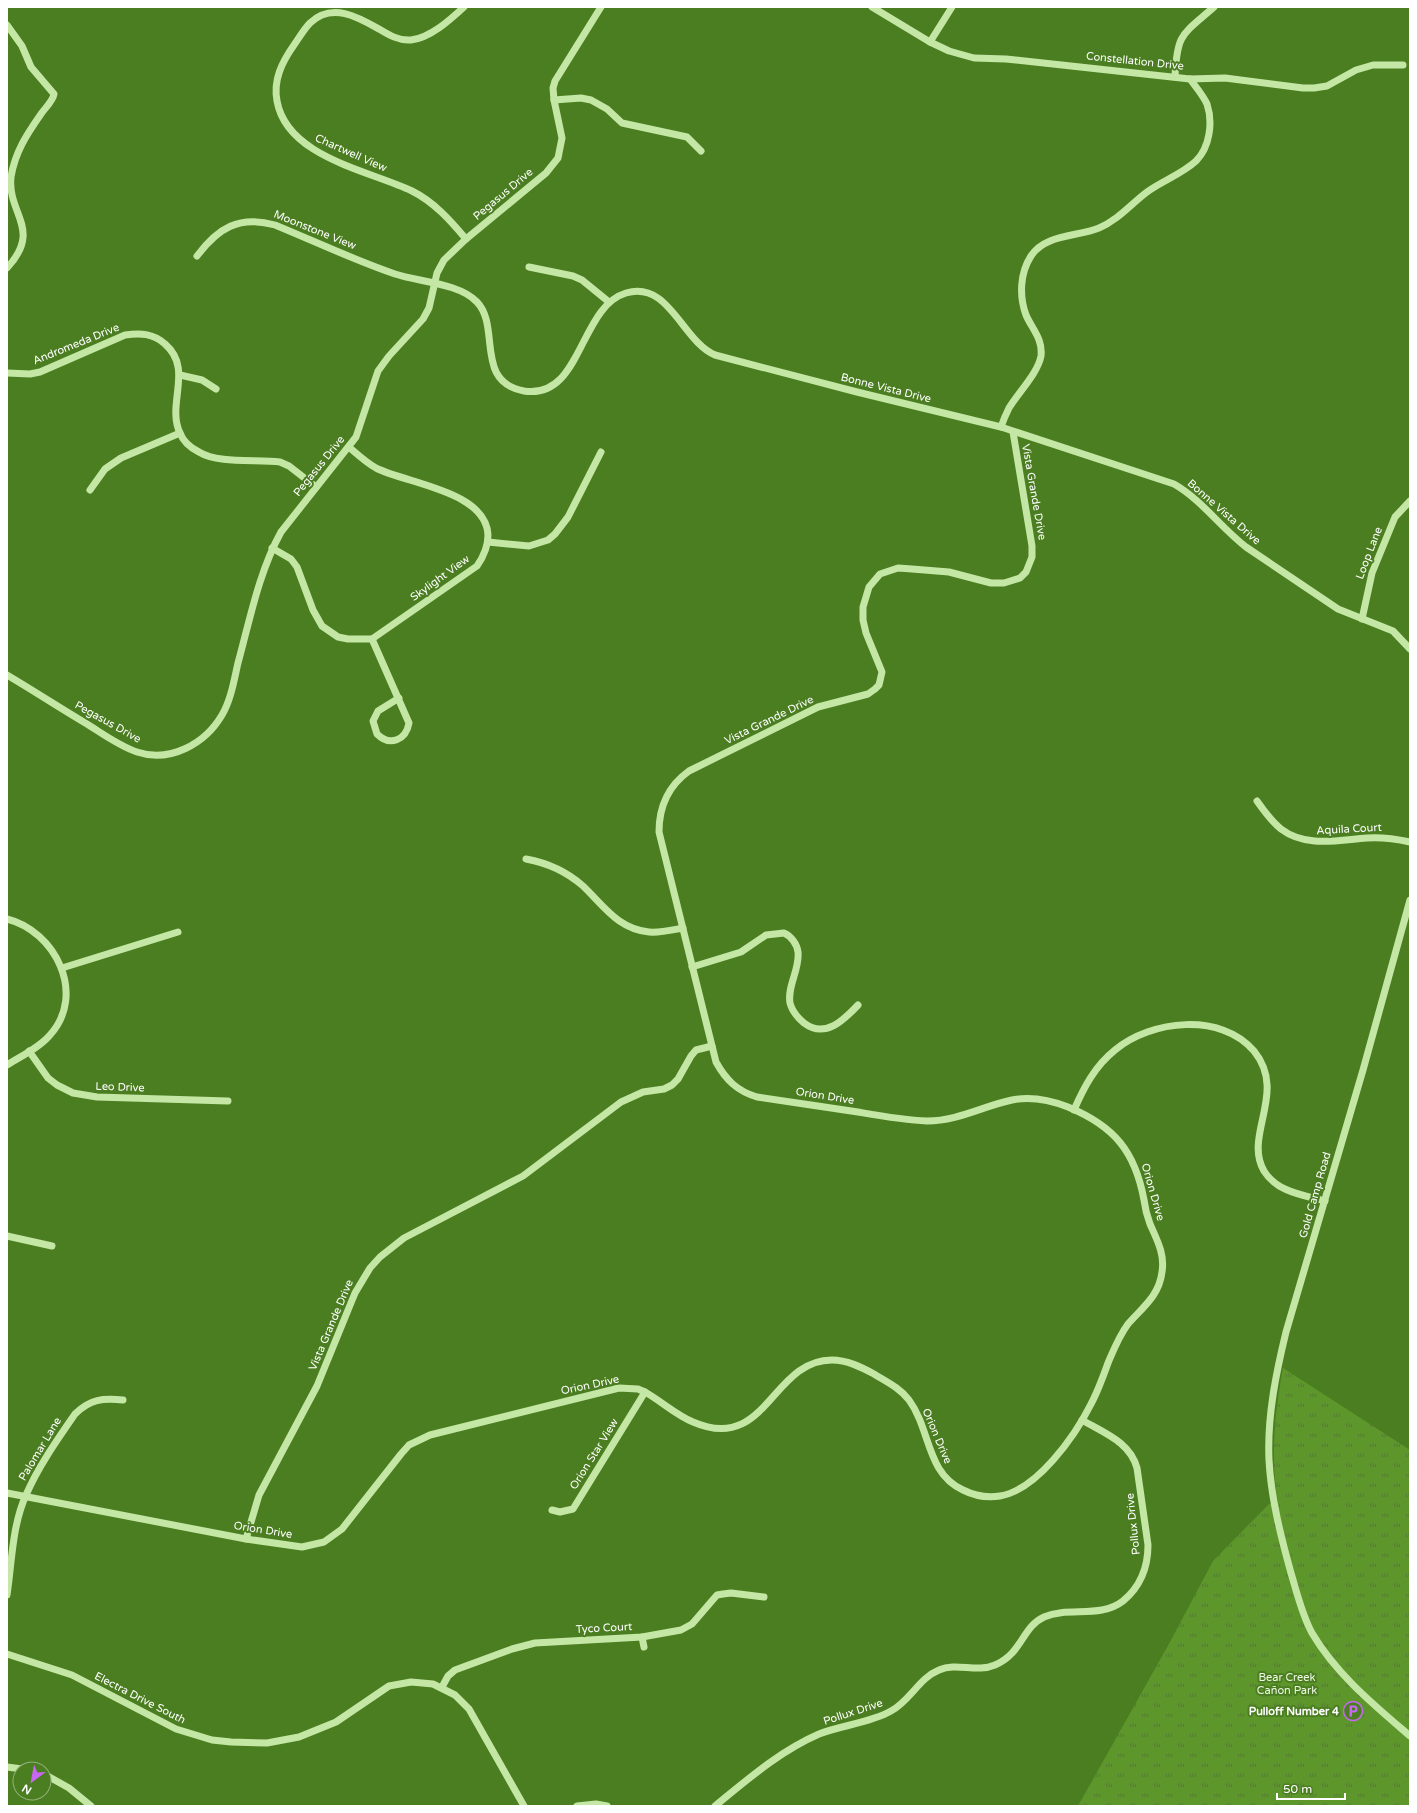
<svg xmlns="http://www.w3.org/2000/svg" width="1417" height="1813" viewBox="0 0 1417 1813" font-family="'Varela Round',sans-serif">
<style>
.grass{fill:url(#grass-tufts)}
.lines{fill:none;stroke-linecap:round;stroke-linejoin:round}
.minor{stroke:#c4e7a5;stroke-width:7}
.labels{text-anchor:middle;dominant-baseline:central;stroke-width:4;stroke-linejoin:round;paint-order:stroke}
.street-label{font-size:11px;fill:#fff;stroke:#4b7e21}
.park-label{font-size:11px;fill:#eefae4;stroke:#4b7e21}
.poi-label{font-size:11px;font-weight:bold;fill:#fff;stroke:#4b7e21;text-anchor:end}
</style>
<defs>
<pattern id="grass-tufts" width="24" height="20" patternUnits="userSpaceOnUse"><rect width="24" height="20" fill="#5d962b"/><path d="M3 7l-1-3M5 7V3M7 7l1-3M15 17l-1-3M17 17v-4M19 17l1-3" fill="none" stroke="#567838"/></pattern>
</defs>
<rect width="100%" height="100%" fill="#4b7e21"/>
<path class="grass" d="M 1283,1368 L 1410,1450 L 1410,1806 L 1078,1806 L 1170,1642 L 1213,1561 L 1269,1504 L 1278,1502 C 1270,1458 1275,1412 1283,1368 Z"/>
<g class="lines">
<g class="minor">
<path d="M 464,7 C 450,20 430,38 411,40 C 399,41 389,35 379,29 C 358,17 332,2 310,23 C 304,29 299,38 294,45 C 282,62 273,80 277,101 C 287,157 368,170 412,191 C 434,202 450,220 466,239"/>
<polyline points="872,7 930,42 949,51 974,58 1006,59 1190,79 1225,78 1303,88 1314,88 1327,86 1356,70 1373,65 1403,65"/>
<path d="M 7,25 L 22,46 L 31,67 L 54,94 C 53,101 45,108 41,114 C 27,134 15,152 11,177 C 7,214 43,229 7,268"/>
<polyline points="930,42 952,7"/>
<path d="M 1175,77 C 1177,33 1182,35 1214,7"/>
<polyline points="554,100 581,98 591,100 607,109 622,123 687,137 701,151"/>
<path d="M 197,256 C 218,228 239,215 275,225 C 314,241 354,260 395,274 C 419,282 459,283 477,302 C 501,327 474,382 524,391 C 582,400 579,307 626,293 C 669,280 682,341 715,355 L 857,392 L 1001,427 L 1174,484 C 1202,500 1220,527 1246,547 L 1338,609 L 1393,631 L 1410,649"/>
<polyline points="529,267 573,276 582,280 609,302"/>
<path d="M 7,373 L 30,374 L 40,372 L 125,335 C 140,333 153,333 165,344 C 194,369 166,404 180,433 C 183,441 191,448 199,452 C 218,464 256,459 280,462 L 289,466 L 316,487"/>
<polyline points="180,375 202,380 216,389"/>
<path d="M 1001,427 C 1003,421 1006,414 1009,408 C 1018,393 1038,373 1041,356 C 1043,339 1032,329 1026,315 C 1019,296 1020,273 1031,256 C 1045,234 1077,237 1099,228 C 1118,220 1131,204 1147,192 C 1162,181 1182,174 1196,161 C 1210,147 1213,122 1207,104 C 1203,95 1196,87 1190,79"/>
<polyline points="90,490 105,469 121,458 180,433"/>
<polyline points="488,542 529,546 548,540 555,534 568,517 601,452"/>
<path d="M 272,548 L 291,559 L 297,567 L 313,610 L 322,626 L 338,637 L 348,639 L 372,639 L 477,566 C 484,556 488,547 488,535 C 486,491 408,484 376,468 C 367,463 358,455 350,448"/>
<polyline points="1362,619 1372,573 1395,517 1410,501"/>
<path d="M 372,639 L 409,723 C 406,740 390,747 377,734 L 373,721 L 378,711 L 399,698"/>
<path d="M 7,675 C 34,691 60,708 87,724 C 103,734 119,746 137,752 C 170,763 205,744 222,715 C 231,700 234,680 238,663 C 250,619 259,572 281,532 L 356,437 L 378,371 L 389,356 L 423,319 L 429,308 L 437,273 L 444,260 L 466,239 L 546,173 L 558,158 L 562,138 L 554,100 L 553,88 L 555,81 L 601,7"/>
<path d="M 1257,801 C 1264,811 1271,821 1281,829 C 1306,848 1338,840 1367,838 C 1382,837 1396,839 1410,842"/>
<path d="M 526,859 C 548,863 566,871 583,886 C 604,906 618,929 649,932 C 660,933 672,930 683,928"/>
<path d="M 1410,900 L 1363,1070 L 1286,1332 C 1276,1373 1267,1417 1269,1460 C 1271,1498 1281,1537 1291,1573 C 1297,1593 1302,1615 1312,1633 C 1336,1674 1374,1705 1410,1736"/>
<path d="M 7,919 C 55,931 87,994 50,1035 C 39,1048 21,1056 7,1065"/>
<path d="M 692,967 L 741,952 L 766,935 L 784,933 C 791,936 797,944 798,952 C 800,969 787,986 790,1003 C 792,1011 798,1018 804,1023 C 825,1039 844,1020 858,1005"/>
<polyline points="62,968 178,932"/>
<polyline points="29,1051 48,1078 57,1085 73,1093 97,1097 228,1101"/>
<path d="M 1074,1110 C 1084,1087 1095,1066 1115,1050 C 1151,1020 1221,1012 1254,1051 C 1288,1093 1243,1135 1264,1171 C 1277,1192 1303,1195 1325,1201"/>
<polyline points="7,1236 52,1246"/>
<path d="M 7,1493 L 246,1539 L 302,1547 L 324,1542 L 342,1529 L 401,1454 L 409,1445 L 430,1435 L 619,1388 L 638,1389 L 645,1392 C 661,1401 676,1415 693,1422 C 767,1454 771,1360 832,1360 C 847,1360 861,1367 874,1374 C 887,1382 900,1388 909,1400 C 931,1430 926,1473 963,1490 C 975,1496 987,1498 1000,1496 C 1037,1490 1075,1436 1091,1404 C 1098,1391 1103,1377 1108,1363 C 1114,1349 1119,1336 1128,1324 C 1143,1307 1159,1296 1162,1272 C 1165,1254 1157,1240 1150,1224 C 1147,1216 1145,1208 1144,1200 C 1135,1151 1114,1126 1068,1107 C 1050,1100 1032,1096 1012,1100 C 983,1106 958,1121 927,1121 C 903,1120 881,1116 858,1112 C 824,1107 791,1102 757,1097 C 737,1091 726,1080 716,1062 L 659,832 C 659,806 668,786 689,771 L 818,707 L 868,694 L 875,689 L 879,685 L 882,672 L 866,633 L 863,620 L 863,607 L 869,587 L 880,574 L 898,568 L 912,569 L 949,572 L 991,583 L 1004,583 L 1020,578 L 1026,572 L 1032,557 L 1032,546 L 1013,432"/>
<polyline points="552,1510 560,1512 573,1509 645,1392"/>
<polyline points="246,1539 259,1495 317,1386 355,1293 370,1268 380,1257 404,1238 523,1176 621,1102 643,1092 664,1089 672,1085 678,1079 691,1056 696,1050 712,1046"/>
<path d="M 7,1595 C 12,1562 12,1526 26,1495 C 38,1467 57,1440 75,1414 C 90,1399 103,1398 123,1400"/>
<polyline points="642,1637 644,1647"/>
<polyline points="7,1654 72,1675 176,1729 212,1740 231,1742 267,1743 299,1737 336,1722 389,1686 411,1682 433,1684 455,1695 469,1709 524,1806"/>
<polyline points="442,1687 448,1676 455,1670 512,1649 535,1643 642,1637 681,1630 692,1624 717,1595 723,1594 731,1593 764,1597"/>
<polyline points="7,1767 22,1769"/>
<polyline points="44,1774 69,1788 91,1806"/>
<polyline points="577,1806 596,1804 607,1806"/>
<path d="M 715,1806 C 748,1779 780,1751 819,1734 C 842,1725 870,1723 891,1711 C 910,1701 919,1678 939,1670 C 957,1662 976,1673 995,1665 C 1022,1654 1022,1627 1044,1617 C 1069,1606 1100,1619 1123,1601 C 1140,1587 1148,1567 1148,1545 L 1137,1468 C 1130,1442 1104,1433 1082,1420"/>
</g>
</g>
<defs>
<symbol id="parking-ring" viewBox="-11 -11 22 22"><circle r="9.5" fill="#4b7e21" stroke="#c867f3" stroke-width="1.5"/><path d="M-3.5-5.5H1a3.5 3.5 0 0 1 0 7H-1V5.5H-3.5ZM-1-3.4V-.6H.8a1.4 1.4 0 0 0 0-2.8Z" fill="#c867f3"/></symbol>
</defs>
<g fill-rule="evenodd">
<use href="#parking-ring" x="1342" y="1700" width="22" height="22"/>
</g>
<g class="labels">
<g class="street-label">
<text transform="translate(1135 61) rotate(6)">Constellation Drive</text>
<text transform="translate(351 153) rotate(24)">Chartwell View</text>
<text transform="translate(503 194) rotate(-40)">Pegasus Drive</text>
<text transform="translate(315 230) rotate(22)">Moonstone View</text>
<text transform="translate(76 344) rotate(-22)">Andromeda Drive</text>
<text transform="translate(886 388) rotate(14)">Bonne Vista Drive</text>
<text transform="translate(319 466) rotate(-51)">Pegasus Drive</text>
<text transform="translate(1034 492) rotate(80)">Vista Grande Drive</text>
<text transform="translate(1224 512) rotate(41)">Bonne Vista Drive</text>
<text transform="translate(1369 553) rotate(-69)">Loop Lane</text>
<text transform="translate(440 578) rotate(-36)">Skylight View</text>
<text transform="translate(769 720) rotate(-26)">Vista Grande Drive</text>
<text transform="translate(108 722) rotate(29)">Pegasus Drive</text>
<text transform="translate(1349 829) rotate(-3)">Aquila Court</text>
<text transform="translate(120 1087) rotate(2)">Leo Drive</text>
<text transform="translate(825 1096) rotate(9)">Orion Drive</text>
<text transform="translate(1153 1192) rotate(74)">Orion Drive</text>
<text transform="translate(1315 1195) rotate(-74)">Gold Camp Road</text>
<text transform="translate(331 1325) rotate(-67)">Vista Grande Drive</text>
<text transform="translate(590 1385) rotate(-12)">Orion Drive</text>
<text transform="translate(937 1436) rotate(67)">Orion Drive</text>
<text transform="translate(40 1449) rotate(-59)">Palomar Lane</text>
<text transform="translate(594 1454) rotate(-58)">Orion Star View</text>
<text transform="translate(1133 1524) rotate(-96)">Pollux Drive</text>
<text transform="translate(263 1530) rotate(9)">Orion Drive</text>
<text transform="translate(604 1628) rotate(-3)">Tyco Court</text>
<text transform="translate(140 1698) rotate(27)">Electra Drive South</text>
<text transform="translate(853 1712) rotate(-18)">Pollux Drive</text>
</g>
<g class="park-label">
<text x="1287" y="1677">Bear Creek<tspan x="1287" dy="13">Cañon Park</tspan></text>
</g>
<g class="poi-label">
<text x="1339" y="1711">Pulloff Number 4</text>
</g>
</g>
<rect width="1417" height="1813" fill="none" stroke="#ffffff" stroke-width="16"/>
<g transform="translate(32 1781) rotate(212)"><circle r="19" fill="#4b7e21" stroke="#93b27a"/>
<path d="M0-3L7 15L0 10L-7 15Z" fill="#c867f3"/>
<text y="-6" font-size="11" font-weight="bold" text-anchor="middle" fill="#ffffff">N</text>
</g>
<path d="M1277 1793v6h68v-6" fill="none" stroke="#ffffff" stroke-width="2"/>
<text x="1283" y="1793" font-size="12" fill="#ffffff" stroke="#4b7e21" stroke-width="3" paint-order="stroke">50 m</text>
</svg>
